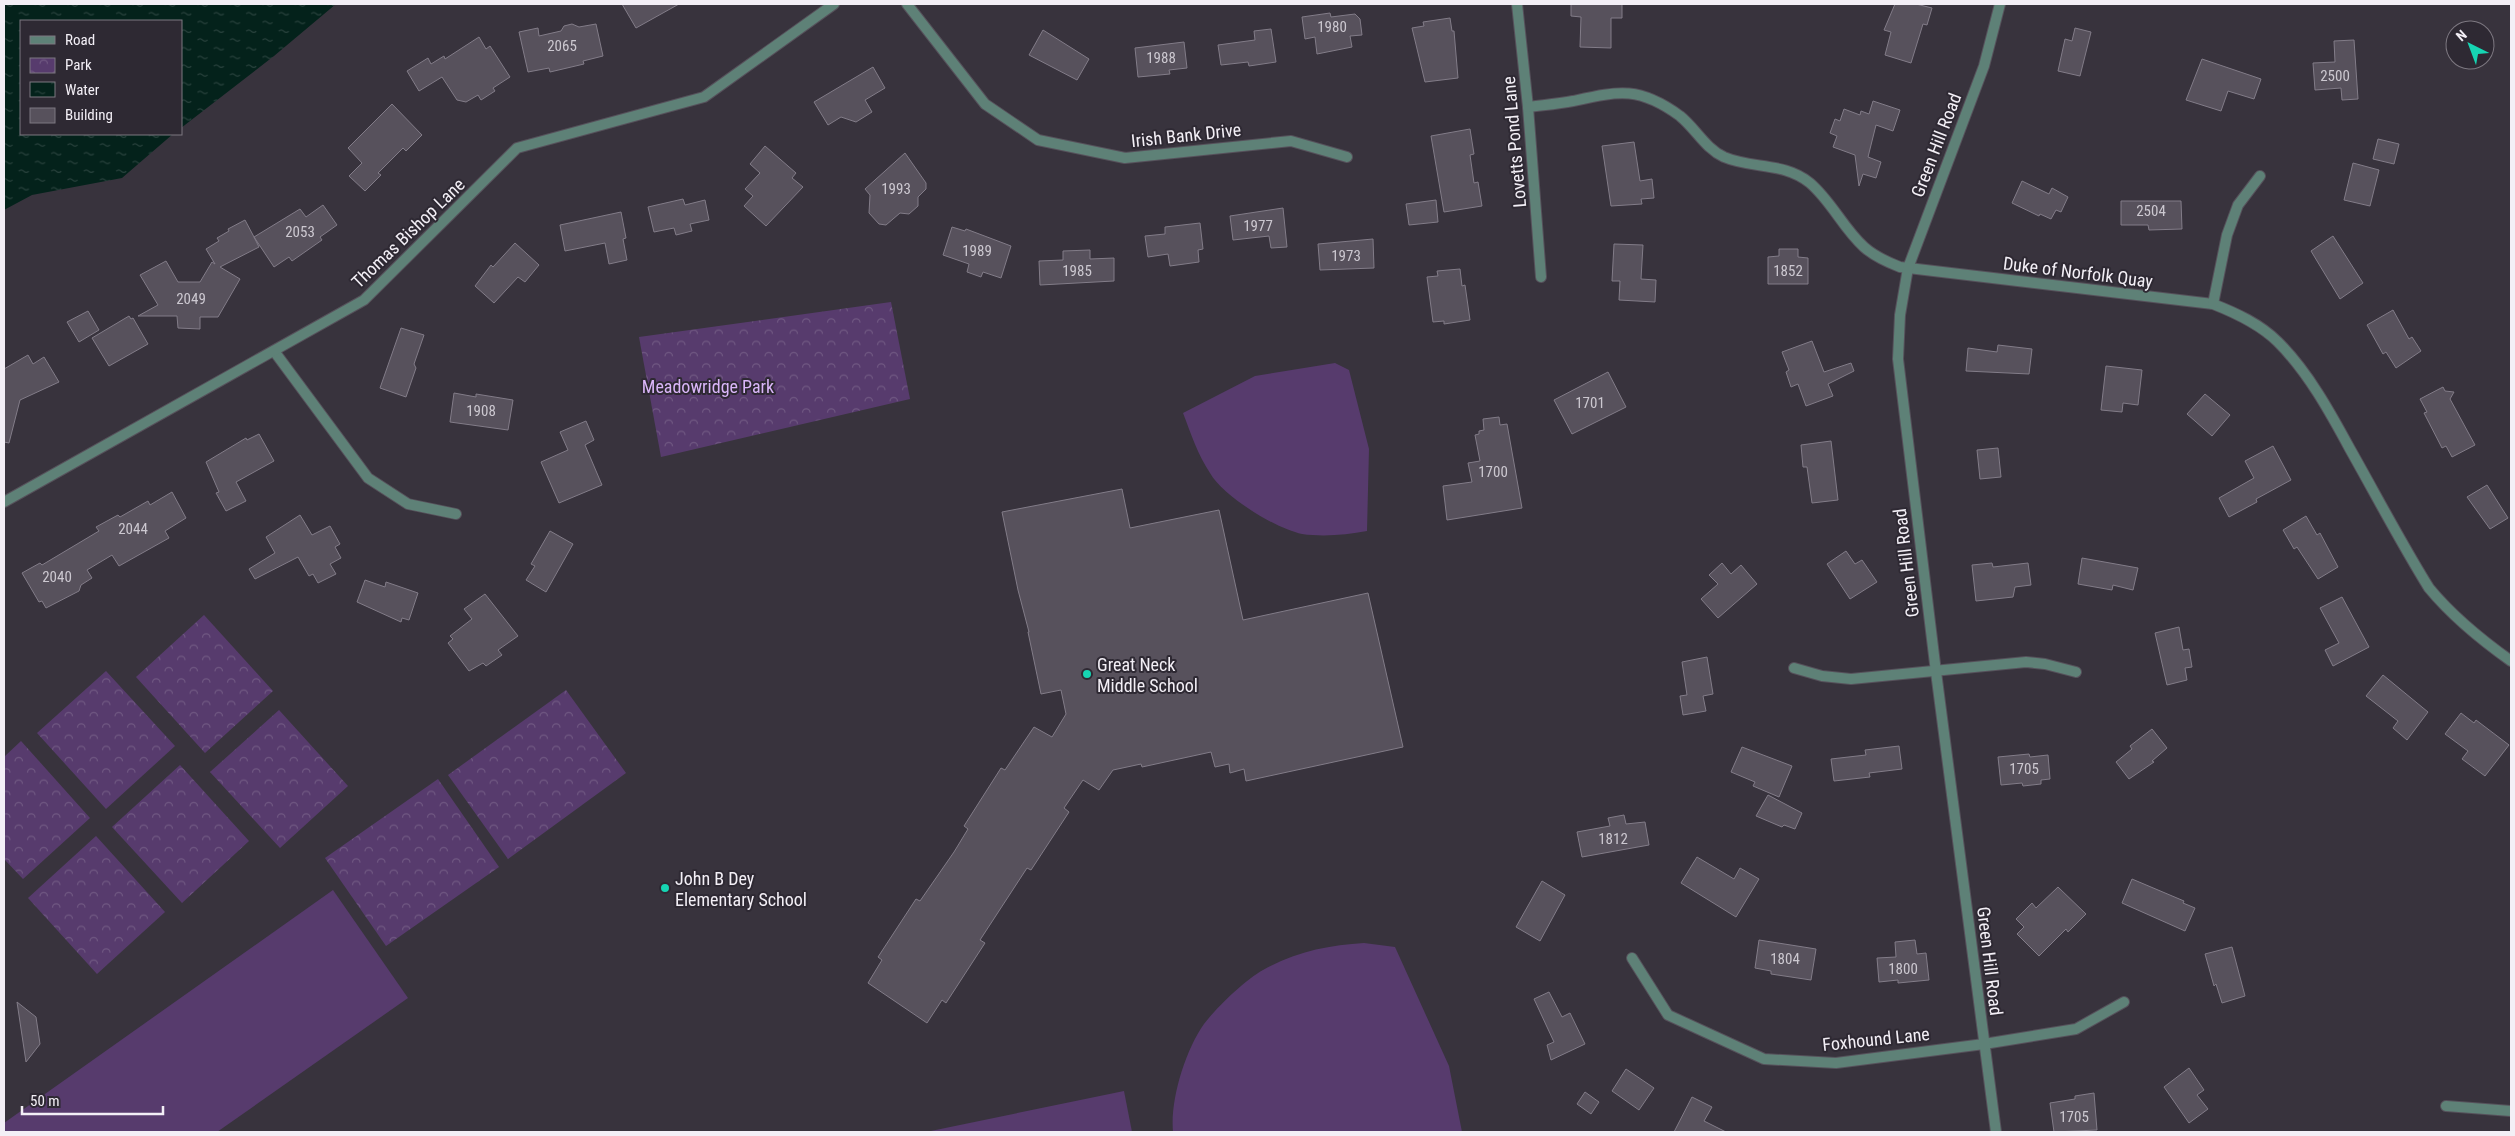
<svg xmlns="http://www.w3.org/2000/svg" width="2515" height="1136" viewBox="0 0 2515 1136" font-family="'Roboto Condensed',sans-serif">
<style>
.grass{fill:#573b6d}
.park{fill:url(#park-crowns)}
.water{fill:url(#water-ripples)}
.building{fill:#57515c;stroke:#827c88}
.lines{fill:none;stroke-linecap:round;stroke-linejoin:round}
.minor-casing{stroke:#56515b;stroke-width:12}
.minor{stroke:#5e8177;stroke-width:10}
.poi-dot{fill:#16d5b3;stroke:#2e2933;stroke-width:2}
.labels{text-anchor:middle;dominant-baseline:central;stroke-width:4;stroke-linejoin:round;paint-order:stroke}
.number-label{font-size:15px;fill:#ccc8d0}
.street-label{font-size:18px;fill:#f3eff6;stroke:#2e2933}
.park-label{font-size:18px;fill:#dab6f9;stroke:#2e2933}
.poi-label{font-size:18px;fill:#f3eff6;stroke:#2e2933;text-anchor:start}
</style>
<defs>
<pattern id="park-crowns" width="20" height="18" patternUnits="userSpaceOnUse" patternTransform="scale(1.25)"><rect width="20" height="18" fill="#573b6d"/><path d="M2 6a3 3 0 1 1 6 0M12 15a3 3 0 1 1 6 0" fill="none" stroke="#705882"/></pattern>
<pattern id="water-ripples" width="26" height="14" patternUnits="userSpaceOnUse" patternTransform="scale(1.25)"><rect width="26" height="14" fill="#04221b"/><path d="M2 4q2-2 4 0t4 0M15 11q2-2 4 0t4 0" fill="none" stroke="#29423d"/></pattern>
</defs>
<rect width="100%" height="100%" fill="#38333d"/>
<g class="grass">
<path d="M 1335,363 L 1349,370 L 1369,449 L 1367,531 C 1346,535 1323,537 1302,534 C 1276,529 1223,496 1210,473 C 1198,455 1191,434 1183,413 L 1255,376 Z"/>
<polygon points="333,890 408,998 217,1132 4,1132 4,1123"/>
<path d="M 1364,943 L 1395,947 L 1449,1066 L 1462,1132 L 1173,1132 C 1170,1100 1185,1051 1204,1024 C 1216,1008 1245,980 1263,970 C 1294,952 1329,945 1364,943 Z"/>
<polygon points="1124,1091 1132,1132 926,1132"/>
</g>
<g class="park">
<polygon points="891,302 910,399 661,457 639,337"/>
<polygon points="204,615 273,691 205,753 136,677"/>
<polygon points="106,671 175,746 106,809 37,733"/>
<polygon points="566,690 626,773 508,859 448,775"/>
<polygon points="279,710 348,786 280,848 210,772"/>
<polygon points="21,741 90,818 23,879 4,859 4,757"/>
<polygon points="180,765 249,841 182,903 112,827"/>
<polygon points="438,779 499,867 386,946 325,858"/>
<polygon points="96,836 165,912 97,974 28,898"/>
</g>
<polygon class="water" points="4,4 336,4 274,56 181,128 181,21 21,21 21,134 173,134 122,178 32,195 4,210"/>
<g class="building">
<polygon points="622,4 679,4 636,28"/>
<polygon points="1571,4 1622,4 1622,18 1611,18 1611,48 1580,47 1581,17 1571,16"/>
<polygon points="1895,4 1916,4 1932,8 1927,25 1923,24 1911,63 1885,55 1891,32 1884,30"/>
<polygon points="1330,13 1331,17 1355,14 1360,19 1362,35 1350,36 1352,47 1317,54 1315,37 1305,39 1302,17"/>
<polygon points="1450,18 1452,31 1454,31 1458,78 1425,82 1412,28 1424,26 1423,22"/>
<polygon points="572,24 579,27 596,24 603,56 583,61 584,64 550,72 549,68 528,72 519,32 538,28 539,36 561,31 564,26"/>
<polygon points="2075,28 2091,32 2080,76 2058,71 2065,39 2072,41"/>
<polygon points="1271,29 1276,62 1249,66 1248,62 1221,65 1218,45 1255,40 1254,31"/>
<polygon points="1043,30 1089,59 1077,80 1029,55"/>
<polygon points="479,37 486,49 490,46 510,77 493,88 495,91 481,100 478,95 466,102 457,100 442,77 419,91 407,71 428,58 431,64 444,56 445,59"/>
<polygon points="2354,40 2358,99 2342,100 2341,88 2315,90 2313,63 2335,62 2334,41"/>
<polygon points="1184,42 1187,68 1169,70 1170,74 1138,77 1135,48"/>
<polygon points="2202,59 2261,79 2254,99 2228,91 2221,111 2186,100"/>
<polygon points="873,67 885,88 865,100 872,112 856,122 841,117 828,125 814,102"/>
<polygon points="1873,101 1900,110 1893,131 1876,125 1868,157 1881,162 1876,178 1863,174 1859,186 1855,155 1833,147 1837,136 1830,133 1835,119 1840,121 1844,109 1860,115 1861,111 1869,114"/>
<polygon points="392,104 422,135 406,151 403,148 378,173 381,175 365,191 349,176 362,163 348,148"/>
<polygon points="1470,129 1474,154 1470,155 1474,183 1478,182 1482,206 1444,212 1431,136"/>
<polygon points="2378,139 2399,144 2394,164 2373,159"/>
<polygon points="1634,142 1640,181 1652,179 1654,198 1641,199 1642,204 1611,206 1602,146"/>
<polygon points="765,146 796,173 792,178 803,187 766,226 744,206 753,196 745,189 760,173 750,164"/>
<polygon points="905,153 926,183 926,189 918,197 918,206 909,214 900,213 886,225 879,224 869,213 870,195 865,189"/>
<polygon points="2353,163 2379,170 2370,206 2344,200"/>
<polygon points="2022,181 2049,194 2052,188 2068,197 2061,212 2056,210 2051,219 2040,214 2039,216 2012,203"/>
<polygon points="683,199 685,205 705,200 709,220 690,224 692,231 676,235 674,228 654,232 648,207"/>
<polygon points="1436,200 1438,222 1409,225 1406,204"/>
<polygon points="2121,201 2181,201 2182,229 2149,230 2148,225 2121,225"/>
<polygon points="323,205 337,225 320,237 322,240 292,261 289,257 274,267 254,237 259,247 220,267 240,279 218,317 200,317 200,329 178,328 177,316 138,316 158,305 140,275 166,261 178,282 200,282 212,262 215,264 206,249 219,241 217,238 229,231 228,229 245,220 254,237 300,209 306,217"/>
<polygon points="1283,208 1287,247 1271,248 1269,236 1233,240 1230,216"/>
<polygon points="621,212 626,238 623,239 627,260 609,264 605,243 565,251 560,225"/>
<polygon points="1200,223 1203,249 1198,250 1199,262 1170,266 1168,254 1148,257 1145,236 1165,234 1165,227"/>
<polygon points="952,227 965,231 966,229 1011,246 1001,278 983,272 981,277 967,272 969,264 943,255"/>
<polygon points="2333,236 2363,283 2340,299 2311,251"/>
<polygon points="1373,239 1374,268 1320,270 1318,244"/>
<polygon points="515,243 539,265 525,282 518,277 494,303 475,286 491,265 493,267"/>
<polygon points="1614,244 1643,245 1641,279 1656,280 1655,302 1619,300 1620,281 1612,281"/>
<polygon points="1779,249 1798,249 1798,257 1808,258 1808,284 1768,284 1768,257 1779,256"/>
<polygon points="1090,250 1090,259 1114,258 1114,281 1040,285 1039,261 1063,260 1063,251"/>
<polygon points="1460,269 1462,286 1465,285 1470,320 1444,324 1444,321 1433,322 1427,277 1438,276 1437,271"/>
<polygon points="2393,310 2409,339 2412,337 2421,351 2396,368 2386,352 2383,354 2367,325"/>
<polygon points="88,311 99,330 79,342 67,322"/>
<polygon points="129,316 131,319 133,318 148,344 109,366 92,338"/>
<polygon points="401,328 424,335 414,364 416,368 406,397 380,388"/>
<polygon points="1812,341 1824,372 1851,363 1854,371 1828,384 1833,396 1806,406 1798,384 1791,387 1786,372 1789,370 1782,352"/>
<polygon points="1998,345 2032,349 2029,374 1966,371 1968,348 1997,352"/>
<polygon points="28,355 33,364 44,357 59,382 20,400 9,443 4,442 4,369"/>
<polygon points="2106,366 2142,370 2138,405 2123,403 2122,412 2101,410"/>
<polygon points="1608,372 1626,407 1572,434 1554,400"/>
<polygon points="2443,387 2445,391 2454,392 2450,399 2475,445 2452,457 2446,446 2442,448 2424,413 2427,412 2420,399"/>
<polygon points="454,393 476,397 476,394 513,400 508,430 450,422"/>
<polygon points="2205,394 2230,415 2212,436 2187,414"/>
<polygon points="1499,417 1500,425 1507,424 1522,508 1447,520 1443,486 1472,482 1468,463 1480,461 1475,435 1479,434 1479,431 1484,430 1483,419"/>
<polygon points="586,421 594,440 585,445 602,485 559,503 541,462 568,450 560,432"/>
<polygon points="259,434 274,461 236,482 246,501 226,511 216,493 219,492 206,462 246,438 247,440"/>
<polygon points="1831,441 1838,500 1812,503 1807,467 1803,467 1801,445"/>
<polygon points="2273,446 2291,480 2256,499 2257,502 2229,517 2219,498 2254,478 2245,461"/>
<polygon points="1998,448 2001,477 1980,479 1977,450"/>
<polygon points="2487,485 2508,518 2490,529 2467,497"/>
<polygon points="1122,489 1130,528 1219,510 1243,620 1368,593 1403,747 1246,781 1244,769 1230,773 1229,764 1215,767 1211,752 1142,767 1141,764 1113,770 1099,790 1083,780 1064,808 1069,812 1031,870 1027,868 980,940 985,943 946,1003 942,1000 927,1023 868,983 882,960 878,957 916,899 920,901 954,852 968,829 964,826 1001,768 1005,770 1034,727 1052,737 1066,714 1061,690 1041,694 1028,632 1029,632 1018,590 1002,512"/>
<polygon points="172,492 186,518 165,531 169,538 119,566 112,555 87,570 92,578 81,585 79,591 46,608 42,601 39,602 22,573 40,563 42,565 99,531 96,527 118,515 120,517 148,501 150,505"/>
<polygon points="300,515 312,535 330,526 340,544 335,547 341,558 330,564 336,574 318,583 313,574 309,576 298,557 255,579 249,569 275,553 266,537"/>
<polygon points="2306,516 2317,535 2320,533 2338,567 2318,579 2297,547 2294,549 2283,530"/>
<polygon points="550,531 573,544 546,592 526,580 535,566 531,564"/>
<polygon points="1846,551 1855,564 1862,560 1877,582 1850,599 1827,564"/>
<polygon points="2082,558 2138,568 2133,590 2113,585 2112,590 2078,584"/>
<polygon points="1722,563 1731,574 1741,565 1757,584 1718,618 1701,599 1718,584 1709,575"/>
<polygon points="1992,563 1993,567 2028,563 2031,585 2015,587 2013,597 1976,601 1972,565"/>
<polygon points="365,580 385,587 386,582 418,593 409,620 402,618 401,622 357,602"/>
<polygon points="485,594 518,636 498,650 502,655 486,666 483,663 469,671 448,643 453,639 450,636 472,619 464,609"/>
<polygon points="2342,597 2369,647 2333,666 2325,650 2339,643 2320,608"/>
<polygon points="2179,627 2183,650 2189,649 2192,667 2185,668 2187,680 2167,685 2155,633"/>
<polygon points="1707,657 1713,694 1703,696 1706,711 1683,715 1680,696 1687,695 1682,662"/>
<polygon points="2383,675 2428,712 2407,740 2393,728 2398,721 2366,696"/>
<polygon points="2461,713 2474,723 2476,720 2509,745 2485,776 2462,759 2468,751 2445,734"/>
<polygon points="2152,729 2167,748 2152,761 2154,762 2129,779 2116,762 2132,749 2130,746"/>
<polygon points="1899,746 1902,769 1869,773 1870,777 1834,781 1831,759 1866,755 1865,750"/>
<polygon points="1742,747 1792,766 1779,797 1753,786 1755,782 1731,772"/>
<polygon points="2029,754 2030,757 2048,755 2050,779 2041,780 2041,784 2023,786 2022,783 2001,785 1998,757"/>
<polygon points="1768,795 1802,813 1795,829 1784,825 1782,827 1756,816"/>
<polygon points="1624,815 1626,824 1645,822 1649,845 1582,857 1577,832 1610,826 1608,818"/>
<polygon points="1697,857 1734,879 1740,868 1759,879 1736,917 1681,883"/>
<polygon points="2132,879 2184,901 2183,903 2195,908 2185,931 2122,903"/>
<polygon points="1542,881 1565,895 1540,941 1516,927"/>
<polygon points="2058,887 2086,914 2068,932 2066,929 2039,956 2017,934 2024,927 2016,919 2032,903 2036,908"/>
<polygon points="1759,940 1816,949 1811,980 1771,974 1771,971 1755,968"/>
<polygon points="1915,940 1917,954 1926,953 1929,980 1898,983 1898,980 1879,982 1877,958 1896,957 1895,942"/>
<polygon points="2232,947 2245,996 2222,1003 2216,984 2214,986 2205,954"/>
<polygon points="1549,992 1562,1017 1570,1013 1585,1044 1551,1060 1547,1045 1554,1042 1534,999"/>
<polygon points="17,1002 36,1017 40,1044 26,1062"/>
<polygon points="2189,1068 2204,1090 2197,1095 2208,1109 2189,1123 2164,1087"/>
<polygon points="1626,1069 1654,1088 1639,1110 1612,1091"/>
<polygon points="1585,1092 1599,1102 1591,1114 1577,1104"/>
<polygon points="2094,1093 2097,1130 2054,1132 2050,1103 2075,1099 2075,1096"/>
<polygon points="1692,1097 1712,1107 1704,1121 1726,1132 1674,1132"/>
</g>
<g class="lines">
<defs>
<g id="minor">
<polyline points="907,4 985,104 1038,140 1125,158 1291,141 1347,157"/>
<polyline points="1517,4 1528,107 1541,277"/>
<path d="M 1528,107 C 1543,105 1558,104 1573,101 C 1619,91 1639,86 1680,116 C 1696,129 1705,148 1724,157 C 1752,169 1785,162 1810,183 C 1832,202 1843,228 1864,247 C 1874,256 1887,262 1900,267 L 2213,304 C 2236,313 2260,324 2278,342 C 2308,372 2330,412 2350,449 C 2376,495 2401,543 2429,588 C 2453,617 2480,639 2511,661"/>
<polyline points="2213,304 2227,235 2238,205 2260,176"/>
<polyline points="274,351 368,478 408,504 456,514"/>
<polyline points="4,502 364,300 517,148 704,97 834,4"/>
<polyline points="1794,668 1822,676 1851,679 2026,662 2045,664 2076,672"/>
<polyline points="1632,958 1668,1015 1764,1059 1836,1063 1984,1044 2076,1029 2124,1002"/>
<polyline points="2446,1106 2511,1111"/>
<polyline points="1996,1132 1936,672 1898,359 1900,315 1908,268 1984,66 2000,4"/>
</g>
</defs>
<use href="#minor" class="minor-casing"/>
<use href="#minor" class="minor"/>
</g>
<g class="poi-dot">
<circle cx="1087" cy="674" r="5"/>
<circle cx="665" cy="888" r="5"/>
</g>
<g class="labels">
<g class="number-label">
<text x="1332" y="27">1980</text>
<text x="562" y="46">2065</text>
<text x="1161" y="58">1988</text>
<text x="2335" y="76">2500</text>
<text x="896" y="189">1993</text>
<text x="2151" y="211">2504</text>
<text x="1258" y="226">1977</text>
<text x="300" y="232">2053</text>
<text x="977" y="251">1989</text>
<text x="1346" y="256">1973</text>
<text x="1077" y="271">1985</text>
<text x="1788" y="271">1852</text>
<text x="191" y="299">2049</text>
<text x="1590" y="403">1701</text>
<text x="481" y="411">1908</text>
<text x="1493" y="472">1700</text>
<text x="133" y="529">2044</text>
<text x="57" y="577">2040</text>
<text x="2024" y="769">1705</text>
<text x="1613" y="839">1812</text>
<text x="1785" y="959">1804</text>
<text x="1903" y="969">1800</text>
<text x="2074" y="1117">1705</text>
</g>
<g class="street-label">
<text transform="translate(1186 135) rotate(-6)">Irish Bank Drive</text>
<text transform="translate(1514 142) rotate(-95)">Lovetts Pond Lane</text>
<text transform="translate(1936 145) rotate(-69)">Green Hill Road</text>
<text transform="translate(408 233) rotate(-44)">Thomas Bishop Lane</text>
<text transform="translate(2078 272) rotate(7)">Duke of Norfolk Quay</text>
<text transform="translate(1906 563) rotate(-97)">Green Hill Road</text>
<text transform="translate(1990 961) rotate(83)">Green Hill Road</text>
<text transform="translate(1876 1039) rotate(-6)">Foxhound Lane</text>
</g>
<g class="park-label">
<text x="708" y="386">Meadowridge Park</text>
</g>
<g class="poi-label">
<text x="1097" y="664">Great Neck<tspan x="1097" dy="21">Middle School</tspan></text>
<text x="675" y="878">John B Dey<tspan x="675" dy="21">Elementary School</tspan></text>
</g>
</g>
<rect width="2515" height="1136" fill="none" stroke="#f3eff6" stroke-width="10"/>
<rect x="20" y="20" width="162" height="115" fill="#2e2933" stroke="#7d7881"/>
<rect x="30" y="36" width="25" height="8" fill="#5e8177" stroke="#7d7881"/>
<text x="65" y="45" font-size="15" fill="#f3eff6">Road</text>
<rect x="30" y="58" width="25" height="15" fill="url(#park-crowns)" stroke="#7d7881"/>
<text x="65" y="70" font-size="15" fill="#f3eff6">Park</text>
<rect x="30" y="82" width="25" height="15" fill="url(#water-ripples)" stroke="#7d7881"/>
<text x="65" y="95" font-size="15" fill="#f3eff6">Water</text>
<rect x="30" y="108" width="25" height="15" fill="#57515c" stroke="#7d7881"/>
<text x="65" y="120" font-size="15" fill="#f3eff6">Building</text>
<g transform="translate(2470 45) rotate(318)"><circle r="24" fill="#2e2933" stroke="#7d7881"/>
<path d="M0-4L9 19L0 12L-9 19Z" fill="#16d5b3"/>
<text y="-8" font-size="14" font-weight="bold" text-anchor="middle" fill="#f3eff6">N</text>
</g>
<path d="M22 1106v8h141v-8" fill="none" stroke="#f3eff6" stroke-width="2.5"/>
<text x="30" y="1106" font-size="15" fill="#f3eff6" stroke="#2e2933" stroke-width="4" paint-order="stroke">50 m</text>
</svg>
